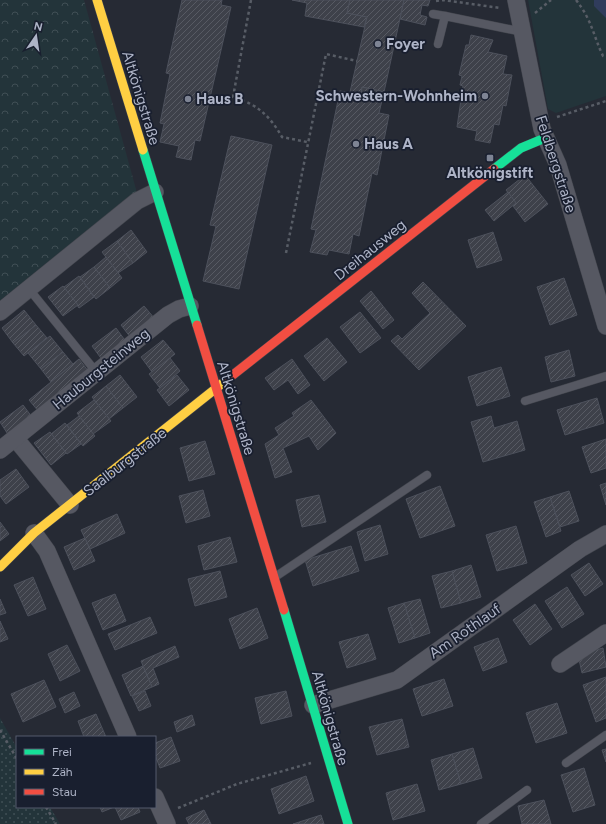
<svg xmlns="http://www.w3.org/2000/svg" width="606" height="824" viewBox="0 0 606 824" font-family="Figtree,sans-serif">
<style>
.grass{fill:url(#grass-dots)}
.forest{fill:url(#forest-crowns)}
.green{fill:#23343a}
.water{fill:#303c5c}
.building{fill:url(#building-hatch);stroke:#4d515c}
.lines{fill:none;stroke-linecap:round;stroke-linejoin:round}
.lane-casing{stroke:#42454d;stroke-width:9}
.street-casing{stroke:#42454d;stroke-width:18}
.fast-casing{stroke:#42454d;stroke-width:10}
.slow-casing{stroke:#42454d;stroke-width:10}
.jam-casing{stroke:#42454d;stroke-width:10}
.path{stroke:#585d66;stroke-width:2.5;stroke-dasharray:3 3;stroke-linecap:butt}
.lane{stroke:#565862;stroke-width:8}
.street{stroke:#565862;stroke-width:17}
.fast{stroke:#16e098;stroke-width:9}
.slow{stroke:#ffcf43;stroke-width:9}
.jam{stroke:#f24e42;stroke-width:9}
.poi-dot{fill:#7e8494;stroke:#191f2f;stroke-width:1.5}
.labels{text-anchor:middle;dominant-baseline:central;stroke-width:3.5;stroke-linejoin:round;paint-order:stroke}
.poi-label{font-size:15px;font-weight:bold;fill:#aeb4c7;stroke:#191f2f;text-anchor:start}
.street-label{font-size:15px;fill:#aeb4c7;stroke:#191f2f}
</style>
<defs>
<pattern id="grass-dots" width="8" height="8" patternUnits="userSpaceOnUse"><rect width="8" height="8" fill="#23343a"/><path d="M2 2h.1M6 6h.1" fill="none" stroke="#404f55" stroke-width="1.8" stroke-linecap="round"/></pattern>
<pattern id="forest-crowns" width="20" height="18" patternUnits="userSpaceOnUse"><rect width="20" height="18" fill="#23343a"/><path d="M2 6a3 3 0 1 1 6 0M12 15a3 3 0 1 1 6 0" fill="none" stroke="#404f55"/></pattern>
<pattern id="building-hatch" width="6" height="6" patternUnits="userSpaceOnUse"><rect width="6" height="6" fill="#3e414a"/><path d="M-1 1l2-2M0 6l6-6M5 7l2-2" fill="none" stroke="#575a63"/></pattern>
</defs>
<rect width="100%" height="100%" fill="#262a34"/>
<polygon class="grass" points="0,718 17,748 17,807 50,807 60,824 0,824"/>
<polygon class="forest" points="0,0 84,0 137,193 0,301"/>
<polygon class="green" points="528,0 606,0 606,96 556,113 548,109"/>
<polygon class="water" points="594,0 606,0 606,18 594,6"/>
<g class="building">
<polygon points="182,0 222,0 221,5 231,7 200,141 195,140 191,160 176,157 179,146 160,142 164,124 160,123 170,74 166,73"/>
<polygon points="292,0 350,0 347,13 367,17 364,27 305,16 307,3"/>
<polygon points="350,0 404,0 384,92 362,87 361,95 350,92 367,17 347,13"/>
<polygon points="404,0 430,0 428,6 422,5 420,15 427,17 425,25 400,19"/>
<polygon points="471,35 493,40 488,52 507,56 503,74 512,75 506,106 503,105 499,125 494,124 490,143 475,140 477,131 457,127 463,86 460,85 462,76 459,75 466,45 469,45"/>
<polygon points="362,87 384,92 379,113 389,115 377,175 372,173 359,236 353,234 349,254 329,250 327,255 310,252 316,230 311,229 340,91 361,95"/>
<polygon points="231,136 272,145 239,289 203,281 216,226 210,225"/>
<polygon points="525,175 548,204 525,222 513,206 516,203 506,190"/>
<polygon points="508,192 516,203 494,221 485,210"/>
<polygon points="131,230 147,252 133,263 117,241"/>
<polygon points="493,232 502,260 477,268 468,240"/>
<polygon points="117,241 133,263 118,273 102,252"/>
<polygon points="106,257 122,278 110,288 94,267"/>
<polygon points="94,267 110,288 96,299 80,277"/>
<polygon points="79,276 94,297 79,308 64,287"/>
<polygon points="564,278 577,315 550,325 537,287"/>
<polygon points="423,282 466,326 419,370 391,341 398,335 402,339 430,313 412,293"/>
<polygon points="63,286 78,305 63,316 48,297"/>
<polygon points="371,291 394,320 383,329 360,301"/>
<polygon points="144,306 155,319 131,338 121,325"/>
<polygon points="24,310 36,325 13,343 2,328"/>
<polygon points="360,312 381,338 360,353 340,327"/>
<polygon points="36,325 47,338 24,356 13,343"/>
<polygon points="116,328 127,343 103,361 92,346"/>
<polygon points="50,336 63,352 41,369 28,353"/>
<polygon points="327,338 347,362 324,381 304,356"/>
<polygon points="163,340 175,354 152,372 141,357"/>
<polygon points="569,350 575,376 551,382 545,357"/>
<polygon points="63,352 73,364 51,382 41,369"/>
<polygon points="170,358 180,371 160,388 149,374"/>
<polygon points="79,359 89,372 39,412 29,400"/>
<polygon points="292,359 310,385 298,394 288,380 274,390 265,378"/>
<polygon points="501,367 510,396 477,406 468,377"/>
<polygon points="120,375 137,397 123,408 106,386"/>
<polygon points="177,375 189,390 169,406 157,390"/>
<polygon points="106,386 123,408 109,419 92,397"/>
<polygon points="597,398 604,423 565,435 557,410"/>
<polygon points="94,400 111,421 93,434 77,413"/>
<polygon points="311,400 336,433 318,450 309,436 283,448 292,472 275,478 265,444 279,435 275,428 294,416 292,413"/>
<polygon points="23,405 32,417 9,436 0,422"/>
<polygon points="79,416 95,436 83,446 67,425"/>
<polygon points="491,416 494,428 517,421 525,450 483,462 471,422"/>
<polygon points="65,423 81,444 67,454 51,434"/>
<polygon points="50,432 66,453 51,465 34,443"/>
<polygon points="606,439 606,468 591,473 582,447"/>
<polygon points="205,441 215,474 189,481 180,448"/>
<polygon points="16,469 29,487 6,504 0,496 0,480"/>
<polygon points="606,483 606,505 600,485"/>
<polygon points="440,486 455,526 420,538 406,499"/>
<polygon points="203,490 210,516 186,523 179,496"/>
<polygon points="569,491 579,521 560,527 550,497"/>
<polygon points="319,495 326,522 302,527 296,500"/>
<polygon points="550,497 561,531 546,537 534,502"/>
<polygon points="117,514 125,533 90,549 81,530"/>
<polygon points="0,522 9,534 0,541"/>
<polygon points="380,525 388,554 365,561 357,532"/>
<polygon points="516,526 527,563 497,571 486,535"/>
<polygon points="230,537 237,562 204,570 198,546"/>
<polygon points="85,538 95,561 74,570 64,547"/>
<polygon points="351,546 359,571 313,586 305,560"/>
<polygon points="589,563 603,584 585,596 571,575"/>
<polygon points="471,565 481,597 461,603 452,571"/>
<polygon points="220,571 227,597 195,606 188,579"/>
<polygon points="452,571 461,603 441,608 432,576"/>
<polygon points="33,577 46,609 28,616 14,585"/>
<polygon points="567,587 584,614 562,628 545,601"/>
<polygon points="115,594 126,621 103,630 92,603"/>
<polygon points="0,599 6,613 0,615"/>
<polygon points="420,599 430,633 415,638 404,603"/>
<polygon points="404,603 415,638 399,643 388,608"/>
<polygon points="535,604 552,629 530,645 513,620"/>
<polygon points="257,608 268,638 240,649 229,619"/>
<polygon points="150,617 157,633 115,650 108,634"/>
<polygon points="0,621 8,639 0,642"/>
<polygon points="368,634 376,659 347,668 339,642"/>
<polygon points="498,638 507,662 483,671 474,647"/>
<polygon points="67,645 80,671 60,681 48,654"/>
<polygon points="175,646 179,657 153,668 159,684 152,687 141,661"/>
<polygon points="603,648 606,667 582,673 578,655"/>
<polygon points="143,666 152,687 131,696 122,675"/>
<polygon points="606,677 606,718 596,722 583,685"/>
<polygon points="444,679 453,706 422,716 413,689"/>
<polygon points="44,680 56,707 23,722 11,694"/>
<polygon points="145,691 151,706 139,711 132,696"/>
<polygon points="286,691 292,716 261,724 255,698"/>
<polygon points="74,692 80,706 65,713 59,699"/>
<polygon points="557,703 567,733 536,743 526,713"/>
<polygon points="96,714 106,737 84,737 78,721"/>
<polygon points="192,715 195,725 177,732 174,722"/>
<polygon points="402,719 409,747 377,755 369,727"/>
<polygon points="171,737 180,761 160,768 155,755 155,743"/>
<polygon points="473,748 482,778 461,784 452,754"/>
<polygon points="606,749 606,762 602,750"/>
<polygon points="452,754 461,784 439,790 431,760"/>
<polygon points="584,768 595,805 573,812 561,775"/>
<polygon points="306,776 314,801 279,814 271,789"/>
<polygon points="417,784 425,811 393,820 386,793"/>
<polygon points="544,800 551,824 522,824 518,806"/>
<polygon points="100,807 114,807 102,812"/>
<polygon points="115,807 138,807 140,812 121,820"/>
<polygon points="204,810 211,824 189,824 186,818"/>
<polygon points="321,815 324,824 293,824"/>
</g>
<g class="lines">
<defs>
<g id="lane">
<polyline points="433,14 445,16"/>
<polyline points="438,44 445,16 523,32"/>
<polyline points="29,289 97,373"/>
<polyline points="525,401 606,376"/>
<polyline points="275,577 427,475"/>
<polyline points="566,763 606,735"/>
<polyline points="481,824 527,790"/>
</g>
<g id="street">
<polyline points="516,0 542,129 558,165 606,326"/>
<polyline points="0,312 137,201 155,192"/>
<polyline points="15,438 70,505"/>
<polyline points="0,450 168,315 179,309 190,306"/>
<polyline points="34,533 47,551 128,737"/>
<polyline points="560,664 606,633"/>
<polyline points="313,705 397,680 580,549 606,534"/>
<polyline points="155,797 167,824"/>
</g>
<g id="fast">
<polyline points="143,150 197,325"/>
<polyline points="494,169 521,148 545,138"/>
<polyline points="284,610 348,824"/>
</g>
<g id="slow">
<polyline points="97,0 143,150"/>
<polyline points="0,567 34,533 229,378"/>
</g>
<g id="jam">
<polyline points="197,325 284,610"/>
<polyline points="229,378 494,169"/>
</g>
</defs>
<use href="#lane" class="lane-casing"/>
<use href="#street" class="street-casing"/>
<use href="#fast" class="fast-casing"/>
<use href="#slow" class="slow-casing"/>
<use href="#jam" class="jam-casing"/>
<g class="path">
<path d="M 251,0 L 233,97 C 257,104 270,116 282,137 L 307,142"/>
<path d="M 576,0 C 592,20 593,35 603,56 L 606,57"/>
<polyline points="436,1 443,0 500,8"/>
<polyline points="535,13 551,0"/>
<polyline points="557,117 606,101"/>
<polyline points="286,253 326,54 357,61"/>
<polyline points="0,730 17,759"/>
<polyline points="46,807 56,824"/>
<polyline points="178,808 237,784 311,763"/>
</g>
<use href="#lane" class="lane"/>
<use href="#street" class="street"/>
<use href="#fast" class="fast"/>
<use href="#slow" class="slow"/>
<use href="#jam" class="jam"/>
</g>
<g class="poi-dot">
<circle cx="378" cy="44" r="4"/>
<circle cx="485" cy="96" r="4"/>
<circle cx="188" cy="99" r="4"/>
<circle cx="356" cy="144" r="4"/>
<rect x="486" y="154" width="8" height="8" rx="2"/>
</g>
<g class="labels">
<g class="poi-label">
<text x="386" y="44">Foyer</text>
<text x="477" y="96" text-anchor="end">Schwestern-Wohnheim</text>
<text x="196" y="99">Haus B</text>
<text x="364" y="144">Haus A</text>
<text x="490" y="173" text-anchor="middle">Altkönigstift</text>
</g>
<g class="street-label">
<text transform="translate(141 98) rotate(73)">Altkönigstraße</text>
<text transform="translate(556 164) rotate(72)">Feldbergstraße</text>
<text transform="translate(370 250) rotate(-39)">Dreihausweg</text>
<text transform="translate(101 369) rotate(-39)">Hauburgsteinweg</text>
<text transform="translate(236 408) rotate(73)">Altkönigstraße</text>
<text transform="translate(125 462) rotate(-38)">Saalburgstraße</text>
<text transform="translate(465 631) rotate(-35)">Am Rothlauf</text>
<text transform="translate(330 718) rotate(74)">Altkönigstraße</text>
</g>
</g>
<rect x="16" y="736" width="140" height="72" fill="#191f2f" stroke="#555b6c"/>
<rect x="24" y="749" width="20" height="6" fill="#16e098" stroke="#555b6c"/>
<text x="52" y="756" font-size="12" fill="#aeb4c7">Frei</text>
<rect x="24" y="769" width="20" height="6" fill="#ffcf43" stroke="#555b6c"/>
<text x="52" y="776" font-size="12" fill="#aeb4c7">Zäh</text>
<rect x="24" y="789" width="20" height="6" fill="#f24e42" stroke="#555b6c"/>
<text x="52" y="796" font-size="12" fill="#aeb4c7">Stau</text>
<g transform="translate(36 36) rotate(13)" stroke="#191f2f" stroke-width="3" paint-order="stroke">
<path d="M0-3L7 15L0 10L-7 15Z" fill="#aeb4c7"/>
<text y="-6" font-size="11" font-weight="bold" text-anchor="middle" fill="#aeb4c7">N</text>
</g>
</svg>
